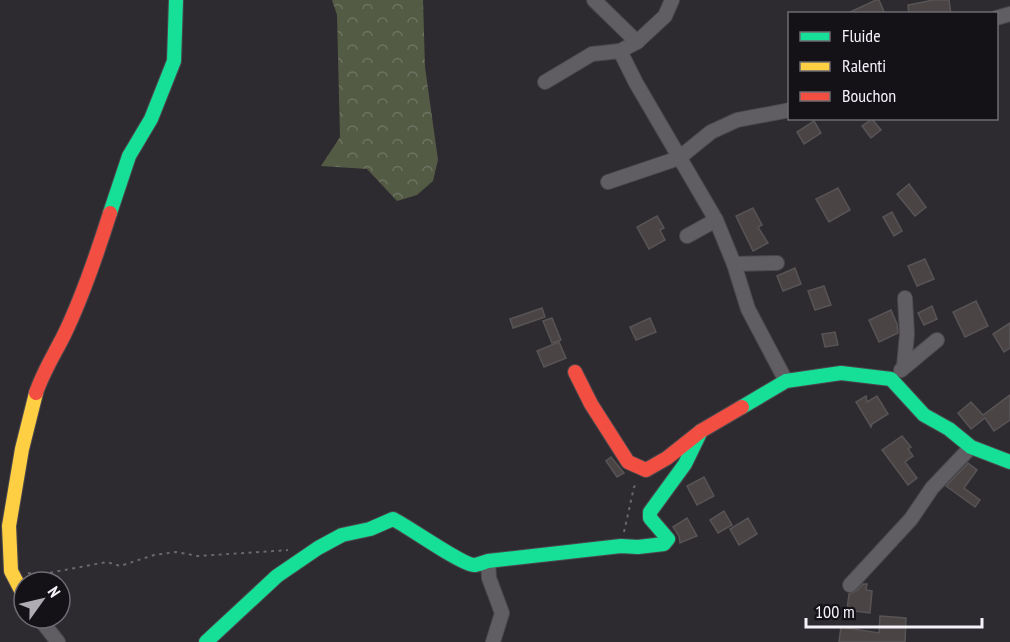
<svg xmlns="http://www.w3.org/2000/svg" width="1010" height="642" viewBox="0 0 1010 642" font-family="'PT Sans Narrow',sans-serif">
<style>
.forest{fill:url(#forest-crowns)}
.building{fill:#4a4544;stroke:#585455;stroke-width:1.5}
.lines{fill:none;stroke-linecap:round;stroke-linejoin:round}
.street-casing{stroke:#4b484d;stroke-width:16}
.fast-casing{stroke:#4b484d;stroke-width:16}
.slow-casing{stroke:#4b484d;stroke-width:16}
.jam-casing{stroke:#4b484d;stroke-width:16}
.path{stroke:#6a686c;stroke-width:2;stroke-dasharray:3 4.5;stroke-linecap:butt}
.street{stroke:#605e63;stroke-width:14}
.fast{stroke:#16e098;stroke-width:14}
.slow{stroke:#ffcf43;stroke-width:14}
.jam{stroke:#f24e42;stroke-width:14}
</style>
<defs>
<pattern id="forest-crowns" width="20" height="18" patternUnits="userSpaceOnUse" patternTransform="scale(1.5)"><rect width="20" height="18" fill="#545b45"/><path d="M2 6a3 3 0 1 1 6 0M12 15a3 3 0 1 1 6 0" fill="none" stroke="#6d7361"/></pattern>
</defs>
<rect width="100%" height="100%" fill="#2d2b30"/>
<polygon class="forest" points="332,0 423,0 425,67 438,160 433,181 417,195 397,201 367,169 321,166 340,137 337,15"/>
<g class="building">
<polygon points="876,0 879,0 885,14 846,14"/>
<polygon points="933,0 949,0 951,14 909,14 908,5"/>
<polygon points="872,119 881,130 871,138 862,126"/>
<polygon points="814,121 821,133 804,144 797,132"/>
<polygon points="909,184 926,207 915,216 897,194"/>
<polygon points="838,188 850,210 829,222 816,199"/>
<polygon points="753,208 762,225 758,227 768,243 753,251 736,216"/>
<polygon points="892,212 902,231 894,236 883,217"/>
<polygon points="657,216 664,228 660,230 665,240 649,249 637,227"/>
<polygon points="925,259 934,279 917,286 908,266"/>
<polygon points="795,268 801,284 783,291 777,276"/>
<polygon points="824,286 831,305 815,310 808,291"/>
<polygon points="976,301 988,326 965,337 953,312"/>
<polygon points="932,306 937,319 924,325 918,313"/>
<polygon points="542,308 545,317 513,328 510,319"/>
<polygon points="891,310 897,324 898,333 879,342 869,320"/>
<polygon points="552,318 561,340 552,343 543,321"/>
<polygon points="650,318 656,332 636,340 630,327"/>
<polygon points="1010,323 1010,348 1004,352 993,334"/>
<polygon points="835,332 838,345 825,347 822,334"/>
<polygon points="559,342 566,358 544,367 537,351"/>
<polygon points="1010,395 1010,420 994,431 985,418 971,429 958,413 971,402 983,415"/>
<polygon points="866,396 867,402 877,396 888,414 872,424 871,427 856,402"/>
<polygon points="902,436 911,447 908,449 913,456 905,462 917,478 908,485 882,450"/>
<polygon points="611,457 624,473 617,477 606,461"/>
<polygon points="968,463 977,470 964,488 980,500 975,507 946,486"/>
<polygon points="704,477 714,496 697,505 687,486"/>
<polygon points="724,511 732,525 718,533 710,520"/>
<polygon points="687,518 697,536 680,543 679,536 673,527"/>
<polygon points="748,518 757,534 739,545 730,529"/>
<polygon points="863,584 867,584 866,590 872,591 870,613 847,610 849,594 856,591"/>
<polygon points="880,616 906,618 905,642 839,642 841,627 879,633"/>
</g>
<g class="lines">
<defs>
<g id="street">
<polyline points="594,0 637,42"/>
<polyline points="996,18 1010,14"/>
<polyline points="620,51 636,83 716,220 734,264 748,309 786,381"/>
<polyline points="545,82 592,54 620,51 637,42 665,16 672,0"/>
<polyline points="608,182 679,158 711,132 737,120 790,110"/>
<polyline points="687,236 716,220"/>
<polyline points="734,264 777,263"/>
<polyline points="904,366 907,334 905,298"/>
<polyline points="901,370 937,340"/>
<polyline points="488,561 489,578 502,613 493,642"/>
<polyline points="850,585 911,519 932,488 971,447"/>
<polyline points="39,618 58,642"/>
</g>
<g id="fast">
<polyline points="110,213 129,156 151,119 174,61 176,0"/>
<polyline points="742,407 786,381 841,373 891,379 924,415 949,429 971,447 1010,462"/>
<path d="M 206,642 L 277,576 L 318,548 L 342,535 L 370,529 L 393,519 C 409,527 462,565 474,565 C 478,565 484,562 488,561 L 621,546 L 638,547 L 664,544 L 668,539 L 650,518 L 650,512 L 685,464 L 701,431"/>
</g>
<polyline id="slow" points="24,596 11,571 9,526 22,449 36,393"/>
<g id="jam">
<polyline points="575,372 591,404 628,462 646,470 667,458 701,431 742,407"/>
<path d="M 36,393 C 43,372 54,355 64,335 C 83,296 97,254 110,213"/>
</g>
</defs>
<use href="#street" class="street-casing"/>
<use href="#fast" class="fast-casing"/>
<use href="#slow" class="slow-casing"/>
<use href="#jam" class="jam-casing"/>
<g class="path">
<polyline points="624,532 634,487 637,483"/>
<polyline points="28,573 38,575 107,562 120,566 154,555 176,552 198,556 288,550"/>
</g>
<use href="#street" class="street"/>
<use href="#fast" class="fast"/>
<use href="#slow" class="slow"/>
<use href="#jam" class="jam"/>
</g>
<rect x="788" y="12" width="210" height="108" fill="#141217" stroke="#6e6c72" stroke-width="1.5"/>
<rect x="800" y="32" width="30" height="9" fill="#16e098" stroke="#6e6c72" stroke-width="1.5"/>
<text x="842" y="42" font-size="18" fill="#f5f2fa">Fluide</text>
<rect x="800" y="62" width="30" height="9" fill="#ffcf43" stroke="#6e6c72" stroke-width="1.5"/>
<text x="842" y="72" font-size="18" fill="#f5f2fa">Ralenti</text>
<rect x="800" y="92" width="30" height="9" fill="#f24e42" stroke="#6e6c72" stroke-width="1.5"/>
<text x="842" y="102" font-size="18" fill="#f5f2fa">Bouchon</text>
<g transform="translate(42 600) rotate(56)"><circle r="28" fill="#141217" stroke="#6e6c72" stroke-width="1.5"/>
<path d="M0-4.5L10 22L0 15L-10 22Z" fill="#afacb3"/>
<text y="-9" font-size="16" font-weight="bold" text-anchor="middle" fill="#f5f2fa">N</text>
</g>
<path d="M806 618v9h176v-9" fill="none" stroke="#f5f2fa" stroke-width="3"/>
<text x="815" y="618" font-size="18" fill="#f5f2fa" stroke="#141217" stroke-width="4.5" paint-order="stroke">100 m</text>
</svg>
